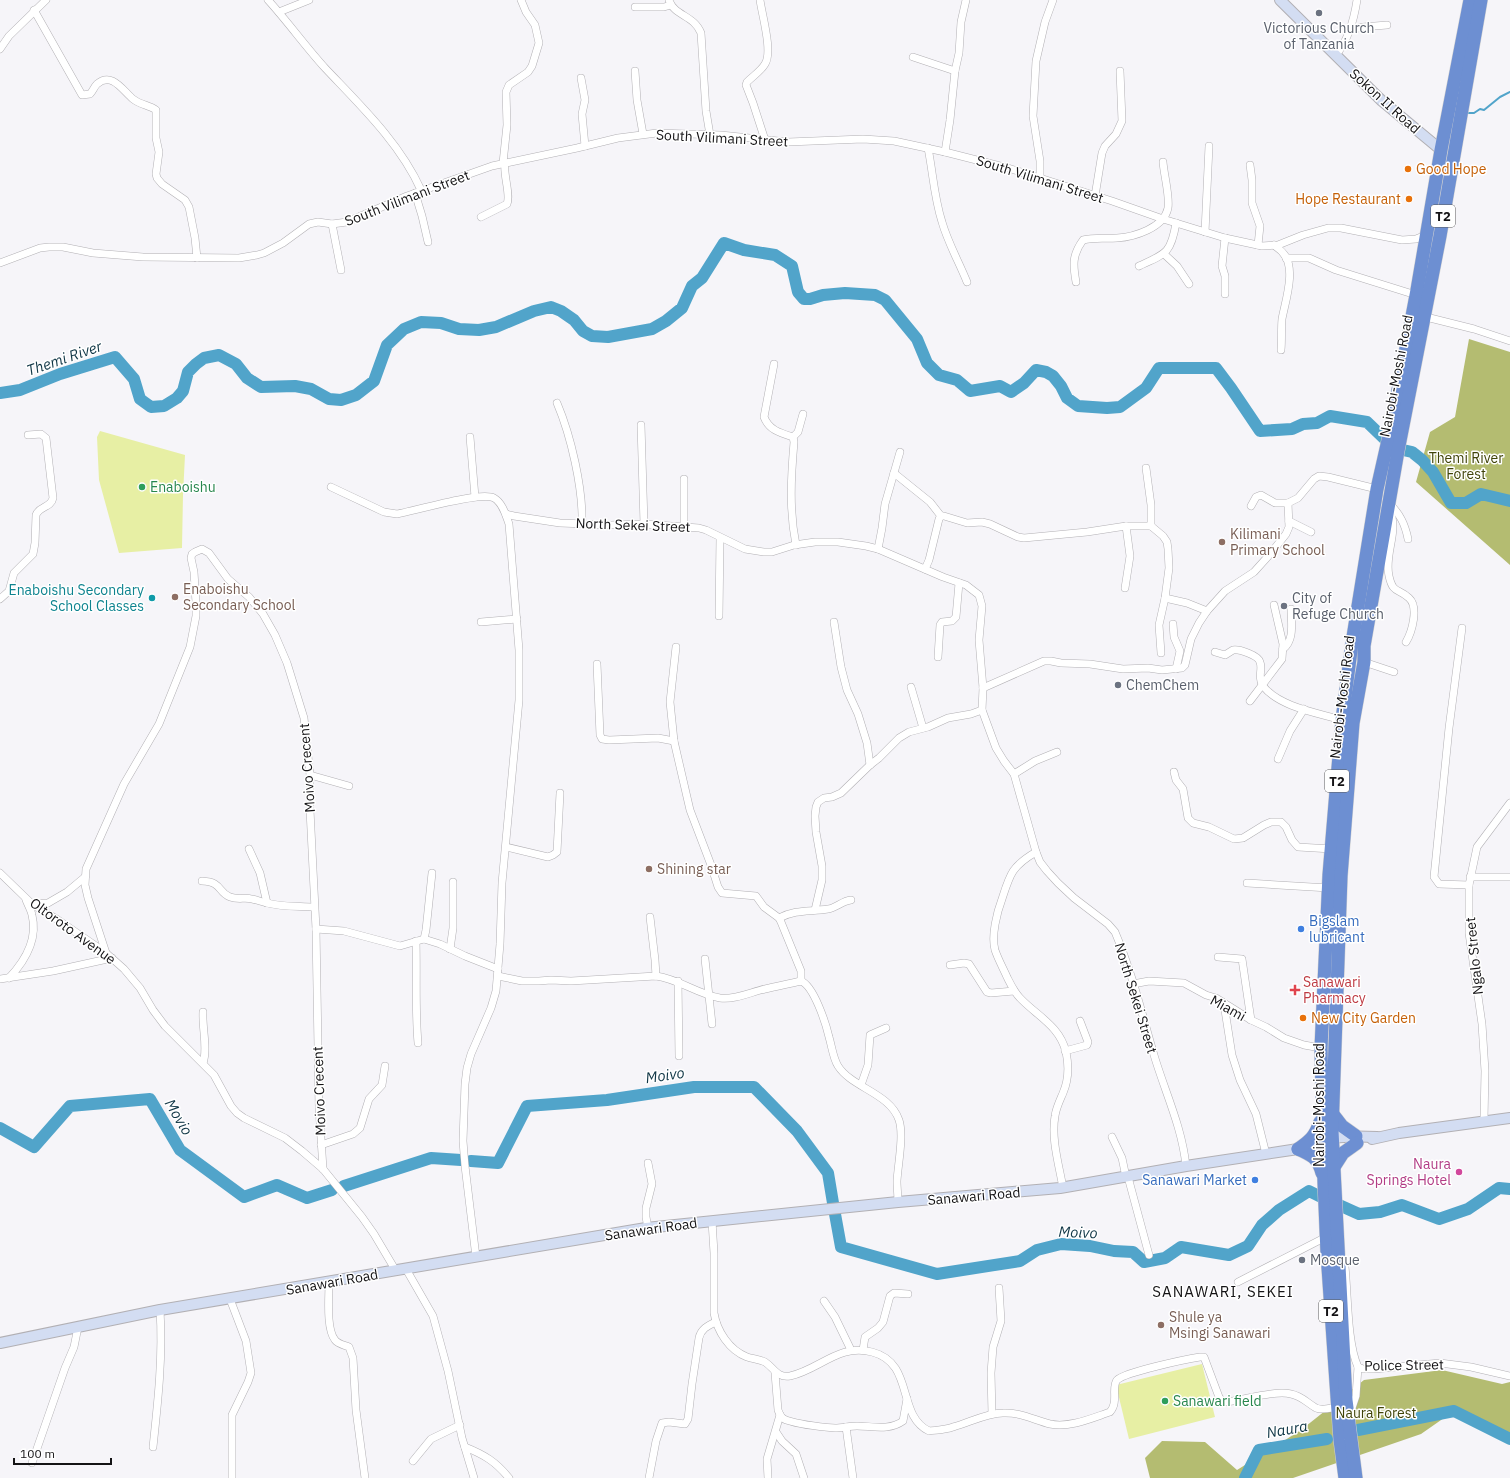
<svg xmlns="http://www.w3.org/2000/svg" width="1510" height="1478" viewBox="0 0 1510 1478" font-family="'IBM Plex Sans',sans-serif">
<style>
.green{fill:#e7efa4}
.forest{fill:#b4bc71}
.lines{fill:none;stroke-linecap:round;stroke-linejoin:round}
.stream{stroke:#51a4ca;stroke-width:2}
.river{stroke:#51a4ca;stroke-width:12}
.street-casing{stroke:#b2b0b4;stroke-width:8}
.secondary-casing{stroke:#b2b0b4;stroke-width:12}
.highway-casing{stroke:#d0d0d0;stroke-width:14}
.street{stroke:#fff;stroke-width:7}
.secondary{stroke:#d3ddf2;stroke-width:10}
.highway{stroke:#6d8fd2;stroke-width:13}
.worship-dot{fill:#6b7280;stroke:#fff;stroke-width:1.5}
.food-dot{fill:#e8710a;stroke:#fff;stroke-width:1.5}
.leisure-dot{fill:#2e9e5b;stroke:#fff;stroke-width:1.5}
.education-dot{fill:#8d6e63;stroke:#fff;stroke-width:1.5}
.culture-dot{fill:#0f9aa8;stroke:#fff;stroke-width:1.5}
.shop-dot{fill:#3f7fe0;stroke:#fff;stroke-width:1.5}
.health-dot{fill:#e0444e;stroke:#fff;stroke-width:1.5}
.hotel-dot{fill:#d1479c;stroke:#fff;stroke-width:1.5}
.labels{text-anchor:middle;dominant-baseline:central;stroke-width:3;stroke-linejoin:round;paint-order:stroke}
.shield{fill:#fff;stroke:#5a5a5b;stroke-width:1}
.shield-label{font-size:13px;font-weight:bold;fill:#141315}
.worship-label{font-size:14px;fill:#5b616d;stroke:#fff;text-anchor:start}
.street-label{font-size:14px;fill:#141315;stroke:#fff}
.food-label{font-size:14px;fill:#c56008;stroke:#fff;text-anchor:start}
.park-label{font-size:14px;fill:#3f4308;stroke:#fff}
.leisure-label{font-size:14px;fill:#27864d;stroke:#fff;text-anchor:start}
.education-label{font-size:14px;fill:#785e54;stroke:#fff;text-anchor:start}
.culture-label{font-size:14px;fill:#0d838f;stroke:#fff;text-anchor:end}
.shop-label{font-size:14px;fill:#366cbe;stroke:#fff;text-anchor:start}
.health-label{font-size:14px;fill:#be3a42;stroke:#fff;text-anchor:start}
.hotel-label{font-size:14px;fill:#b23c85;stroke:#fff;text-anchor:end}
.water-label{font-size:15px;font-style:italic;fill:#0f3545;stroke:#fff}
.neighbourhood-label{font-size:15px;letter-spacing:1px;fill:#141315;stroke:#fff}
</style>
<rect width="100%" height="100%" fill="#f6f5f9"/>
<g class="green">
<polygon points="100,431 185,455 183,495 182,548 119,553 99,480 97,437"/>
<polygon points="1202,1364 1215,1417 1129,1439 1116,1385"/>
</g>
<g class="forest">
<polygon points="1469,339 1510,352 1510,565 1416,482 1430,432 1455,417"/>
<polygon points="1442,1370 1502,1384 1510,1382 1510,1439 1454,1411 1421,1434 1293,1478 1150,1478 1145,1458 1162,1441 1205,1442 1237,1470 1301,1430 1364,1380"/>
</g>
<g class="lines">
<polyline class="stream" points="1468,113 1474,113 1480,109 1484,110 1500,97 1510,92"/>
<g class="river">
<polyline points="0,393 20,390 60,374 115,357 134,379 140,399 151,407 164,406 177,398 183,391 188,372 196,364 204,358 219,355 236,364 247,378 261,387 295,386 311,389 329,399 341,400 356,395 374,381 387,345 404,329 421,322 441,323 459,329 479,330 496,327 534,311 551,307 561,311 574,320 583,331 592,336 608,337 652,329 666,321 682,308 692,286 702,278 724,243 744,250 775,255 792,266 798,292 804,299 810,299 823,295 845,293 875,295 885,300 917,339 927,363 939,375 957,380 970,391 1000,386 1011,392 1024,383 1036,370 1046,372 1053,376 1061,386 1067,398 1078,406 1107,408 1120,407 1146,388 1159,368 1216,368 1231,388 1260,431 1292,429 1303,424 1317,423 1330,416 1367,422 1394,448 1412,452 1422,460 1433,472 1451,503 1466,503 1481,494 1510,501"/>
<polyline points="0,1128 34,1147 70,1106 150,1099 180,1150 244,1197 277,1185 307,1198 332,1190"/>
<polyline points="471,1161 498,1163 527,1106 607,1100 694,1087 754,1087 797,1131 828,1173 833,1203"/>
<polyline points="344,1186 431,1158 461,1160"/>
<polyline points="1339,1205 1359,1214 1380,1212 1402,1205 1439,1219 1468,1209 1499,1188 1510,1189"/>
<polyline points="835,1214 841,1247 937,1274 1020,1261 1037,1250 1061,1244 1090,1246 1114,1251 1133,1252 1144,1262 1165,1258 1181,1247 1229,1255 1248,1246 1262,1225 1279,1210 1309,1191 1321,1197"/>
<polyline points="1358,1430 1454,1411 1510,1439"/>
<polyline points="1245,1478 1259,1450 1327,1439"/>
</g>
<defs>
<g id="street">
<path d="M 268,0 C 288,22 305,46 325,68 C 360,105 400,143 421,190"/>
<path d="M 669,0 C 674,16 694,15 701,33 L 706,111 L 710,135"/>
<path d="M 760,0 C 762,15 773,52 765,64 C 761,71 753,76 747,82 L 746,85 L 753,103 L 765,140"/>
<polyline points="635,7 664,7 671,5"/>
<path d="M 34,10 L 82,95 L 90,94 C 93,91 94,87 97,84 C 112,71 123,91 133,99 C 140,105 150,105 156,110 L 156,138 L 159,152 L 156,174 L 157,178 L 162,184 L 185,200 L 189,207 L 195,238 L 197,258"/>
<polyline points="279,12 309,0"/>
<polyline points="1350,30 1363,27 1387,25"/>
<polyline points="0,49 9,36 46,0"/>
<path d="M 1336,55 C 1349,39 1354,20 1357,0"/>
<polyline points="913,57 955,71"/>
<polyline points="635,71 637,100 643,134"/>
<polyline points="581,78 585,100 582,114 585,146"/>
<path d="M 928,148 C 933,173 934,197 942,222 C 948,243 959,262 967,282"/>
<polyline points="945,152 950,120 955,71 959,53 961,22 966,0"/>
<polyline points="503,163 507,125 506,92 509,85 528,72 532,66 539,43 535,25 526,12 521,0"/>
<polyline points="1250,165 1252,180 1252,203 1260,226 1258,245"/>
<polyline points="1040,178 1040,161 1033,116 1036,61 1045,22 1053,0"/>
<polyline points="415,193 422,216 428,242"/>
<polyline points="1095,196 1102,153 1105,146 1116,134 1122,121 1120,71"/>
<path d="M 481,217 L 507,204 C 511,195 503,175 505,163"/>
<polyline points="332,224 341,270"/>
<polyline points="1205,232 1209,146"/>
<polyline points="1225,238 1222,266 1225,276 1225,294"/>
<path d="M 1274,245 C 1277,248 1281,250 1283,253 C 1297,268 1285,302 1282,319 C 1281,329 1282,340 1281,350"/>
<polyline points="1164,254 1177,266 1189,284"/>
<polyline points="1286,258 1309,258 1336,270 1416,295"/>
<polyline points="0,263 40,248 49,247 63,247 93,253 143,257 239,258 257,255 264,253 283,243 309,224 318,222 332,224 347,222 407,196 492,166 577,148 618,138 657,133 721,135 788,142 863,139 894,141 945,152 1008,168 1112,201 1163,219 1225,238 1262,246 1278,245 1303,235 1328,228 1341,228 1402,240 1416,239 1426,235"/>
<path d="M 1139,266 C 1165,254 1171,254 1176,223"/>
<path d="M 1076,282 C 1073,265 1072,255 1083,240 C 1095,237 1105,239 1117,238 C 1134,237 1164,228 1168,208 C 1170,197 1164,175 1163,162"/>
<polyline points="1422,316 1474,329 1510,341"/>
<path d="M 774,364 L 764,417 C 769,430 780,433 793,437 L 794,442 C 791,477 789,510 796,545"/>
<path d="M 557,403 C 571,436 583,488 582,524"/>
<polyline points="641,425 644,524"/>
<polyline points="470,437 475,497"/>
<polyline points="793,437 798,432 803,414"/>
<polyline points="1146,468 1151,505 1151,526"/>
<polyline points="894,473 930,502 941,516"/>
<path d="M 331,487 L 384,512 L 397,514 C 414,511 481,491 494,498 C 503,503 506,516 509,524 L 519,650 L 519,700 L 502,883 L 500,944 L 496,991 L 491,1008 L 471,1054 L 467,1068 L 465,1084 L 463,1141 L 465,1166 L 476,1257"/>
<path d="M 1389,503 C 1400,514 1405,524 1408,539"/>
<polyline points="1251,506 1256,497 1261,495 1275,503 1288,503 1298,498 1314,479 1319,476 1328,477 1377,489"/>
<path d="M 1390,511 C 1399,532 1384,554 1389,576 C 1393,594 1398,588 1409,598 C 1419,607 1412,632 1406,642"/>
<path d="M 506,514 L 514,516 L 560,523 L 611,525 L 644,524 L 699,528 L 706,530 L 745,549 L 764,552 L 772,552 L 794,545 L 815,542 L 838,542 L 866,546 L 878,549 L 943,577 L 966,585 L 979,595 L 982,606 L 979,640 L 983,688 L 982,710 L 996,748 L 1004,761 L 1014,774 L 1036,852 L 1040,862 L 1047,871 L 1058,883 L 1074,898 L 1108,924 L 1115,932 C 1132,972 1142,1014 1154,1055 C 1165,1092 1182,1127 1186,1166"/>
<polyline points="1289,521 1311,532"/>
<polyline points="684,527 684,479"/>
<polyline points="878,549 882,528 885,504 900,452"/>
<polyline points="925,569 929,560 939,519 941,516 944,516 967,523 982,522 990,524 1018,537 1024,538 1087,532 1126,526 1151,526 1163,536 1167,542 1168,549 1169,568 1165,598 1187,603 1207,611"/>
<polyline points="1125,588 1130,556 1126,526"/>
<path d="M 0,599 L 9,591 L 14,573 L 33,554 L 35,543 L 36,515 C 39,506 51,508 53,498 L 46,438 L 41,434 L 28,435"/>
<polyline points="719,616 720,538"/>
<polyline points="481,622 517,619"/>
<polyline points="834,622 841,667 847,690 858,714 867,743 870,765"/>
<polyline points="1173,624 1174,637 1180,651 1176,669"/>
<polyline points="1462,628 1449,728 1434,877 1439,884 1469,885"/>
<polyline points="676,647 670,702 674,741 690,810 711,865 718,887 722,893 756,896 764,907 779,918 781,922 801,971 801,981"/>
<path d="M 1283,649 C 1295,640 1291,622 1291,609"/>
<path d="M 1215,652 L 1225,655 L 1233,650 C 1239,649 1258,655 1260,662 C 1263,670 1257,677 1263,686 C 1279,707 1318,713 1342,720"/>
<polyline points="1161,653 1159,625 1165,598"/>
<polyline points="938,657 940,625 942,622 952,621 956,617 959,583"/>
<polyline points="1364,662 1394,672"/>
<polyline points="597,664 600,735 602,739 609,740 658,738 674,741"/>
<polyline points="911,687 923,728"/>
<polyline points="983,688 1044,661 1051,661 1061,663 1090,664 1123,669 1148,668 1162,670 1182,668 1185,665 1191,639 1199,623 1207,611 1225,591 1254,572 1271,553 1286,534 1289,527 1288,503"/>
<polyline points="1250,701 1282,659 1283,644 1274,605"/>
<polyline points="1278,759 1290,731 1304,709"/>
<polyline points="1174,772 1176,780 1183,789 1188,818 1193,823 1209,827 1234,839 1243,838 1264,825 1271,822 1281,822 1286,827 1292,840 1298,847 1332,849"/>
<polyline points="1014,774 1035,761 1057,752"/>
<polyline points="310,775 349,786"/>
<polyline points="506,847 548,857 553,855 557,852 560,793"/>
<polyline points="249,849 260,873 267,903"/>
<path d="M 1036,852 C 1012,866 1010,874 1002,899 C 997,912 991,936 995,950 C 998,959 1003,968 1007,977 C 1011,985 1015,994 1022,1000 C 1039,1017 1060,1027 1066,1052 C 1069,1066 1069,1079 1063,1093 C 1060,1100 1056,1108 1055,1116 C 1051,1139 1059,1165 1063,1188"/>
<polyline points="0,873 32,904 58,920 106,953 124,969 140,988 153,1010 165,1026 214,1075 231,1106 237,1113 244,1118 285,1138 302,1151 323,1169 362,1217 374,1234 396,1271"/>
<polyline points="1470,877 1510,877"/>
<path d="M 202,881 C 223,882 217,892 230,897 C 238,900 245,897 252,899 C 257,900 262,902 267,903 C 282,907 298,906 314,907"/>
<polyline points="1247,883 1329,888"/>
<polyline points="32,904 48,903 67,892 85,877"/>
<polyline points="815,910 822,880 822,866 816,832 815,816 816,807 818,802 824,798 832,797 841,793 870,765 879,758 899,738 909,732 928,727 948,718 971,714 982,710"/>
<polyline points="650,917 655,960 656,976"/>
<path d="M 779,918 C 797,909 809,912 828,909 C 836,908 842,901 851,900"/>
<polyline points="316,929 344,931 400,946 424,939 440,944 465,956 498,969"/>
<polyline points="424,939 426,930 432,873"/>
<path d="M 416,941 C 417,975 415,1009 418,1043"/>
<polyline points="450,949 453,928 453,882"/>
<polyline points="106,953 88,898 85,885 86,869 124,784 159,724 190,647 196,616 196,603 194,572 191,558 192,554 195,552 202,549 209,553 228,579 249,597 263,614 275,635 287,663 304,718 310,775 310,810 316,929 319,1107 323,1169"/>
<polyline points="1218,957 1242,959 1251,1020"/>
<polyline points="705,959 712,1024"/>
<polyline points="950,965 964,963 969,964 987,992 991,993 1014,991"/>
<path d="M 498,976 L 522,981 L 539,981 L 551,980 L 571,981 L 656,976 C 679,979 697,994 720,998 C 735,1000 751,992 765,989 C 777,986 789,984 801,981 C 814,986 826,1024 829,1037 C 832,1047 833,1058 838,1066 C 852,1088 890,1093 899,1120 C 904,1135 898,1164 897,1181 C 897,1188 898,1195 898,1202"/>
<path d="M 9,978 C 25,961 38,939 32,915 C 31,910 28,905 26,900"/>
<polyline points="0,979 53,971 112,958"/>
<polyline points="678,981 679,1056"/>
<polyline points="1133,984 1149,981 1184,983 1206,995 1216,998 1251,1020 1266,1027 1284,1038 1304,1045 1321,1048"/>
<polyline points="1224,1004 1232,1055 1240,1080 1256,1114 1266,1154"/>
<path d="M 203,1012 C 202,1028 208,1049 203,1063"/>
<polyline points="1065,1051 1087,1045 1088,1042 1080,1021"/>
<polyline points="861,1085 868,1065 870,1035 886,1028"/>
<polyline points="1484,1120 1485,1071 1482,1024 1469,933 1469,885 1477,847 1510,803"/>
<polyline points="1112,1137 1122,1158 1126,1177"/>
<polyline points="321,1145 353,1134 360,1128 369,1099 382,1085 385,1066"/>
<polyline points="1128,1177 1149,1255"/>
<path d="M 712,1221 L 714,1253 L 714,1313 C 717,1331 729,1350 747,1357 C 753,1359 759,1359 765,1362 C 774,1368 777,1378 790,1376 C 819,1370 839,1343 872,1352 C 915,1363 896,1415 929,1431 C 937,1430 945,1430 953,1427 C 969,1423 986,1413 1003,1413 C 1020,1412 1034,1420 1050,1424 C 1070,1428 1092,1418 1110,1412 C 1119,1402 1111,1387 1117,1380 C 1125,1372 1187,1359 1200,1357 L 1204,1357 L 1219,1397 L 1222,1401 L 1226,1402 C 1244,1400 1275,1390 1291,1394 C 1302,1396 1307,1403 1316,1408 C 1322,1411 1331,1408 1337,1407"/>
<polyline points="648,1228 646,1217 646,1208 652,1184 648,1163"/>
<path d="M 1345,1267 C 1348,1294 1347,1343 1358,1367 L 1363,1369 L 1374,1369 L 1440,1363 L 1471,1367 L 1510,1376"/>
<polyline points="406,1269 433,1316 448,1371 462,1438 474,1478"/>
<path d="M 329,1282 C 329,1297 326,1329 335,1340 C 338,1344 344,1345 349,1347 L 353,1358 L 356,1410 L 365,1478"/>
<polyline points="1238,1282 1326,1237"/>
<polyline points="230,1299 246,1341 251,1373 248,1382 232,1415 232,1478"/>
<polyline points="824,1301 835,1317 851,1350"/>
<polyline points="863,1350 865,1337 878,1328 883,1322 890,1296 894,1293 908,1294"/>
<path d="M 775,1373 L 778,1410 C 780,1415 781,1418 786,1420 C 798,1424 822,1427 835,1428 C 842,1428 850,1426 857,1426 C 872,1426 889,1431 903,1421 L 907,1399"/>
<polyline points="992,1414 991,1373 993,1347 1001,1321 999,1288"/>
<polyline points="1350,1414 1356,1396 1358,1367"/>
<polyline points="846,1427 853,1478"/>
<polyline points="776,1432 782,1441 796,1454 804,1478"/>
<path d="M 153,1447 C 158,1401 163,1356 160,1310"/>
<path d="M 465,1447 C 485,1455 496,1462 509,1478"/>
<polyline points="413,1461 431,1439 460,1425"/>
<polyline points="32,1463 65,1368 74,1347 78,1327"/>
<path d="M 649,1478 L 656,1441 L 662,1423 L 669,1422 L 685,1424 L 688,1419 L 692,1384 L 699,1338 C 701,1329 707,1326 716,1322"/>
<polyline points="768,1478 767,1459 780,1415"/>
</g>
<g id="secondary">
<polyline points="1280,0 1382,101 1441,150"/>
<polyline points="1372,1139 1399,1133 1510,1118"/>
<path d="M 0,1343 L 160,1310 L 646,1228 L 898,1202 L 1060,1188 L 1186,1166 L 1298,1149 C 1308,1147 1316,1141 1324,1139 C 1341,1136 1360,1136 1377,1137"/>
</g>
<g id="highway">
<polyline points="1332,1113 1342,1126 1356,1136"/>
<path d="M 1298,1149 C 1312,1155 1318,1158 1322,1173"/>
<path d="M 1298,1149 C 1311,1140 1315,1136 1320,1122"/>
<polyline points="1334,1167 1343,1153 1357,1143"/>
<polyline points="1345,1478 1340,1440 1327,1253 1324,1182 1321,1048 1329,875 1342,720 1352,643 1377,489 1391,427 1417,290 1441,150 1470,0"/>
<polyline points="1356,1478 1346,1400 1332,1131 1341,876 1353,723 1364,662 1364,646 1398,451 1440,236 1481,0"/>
</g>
</defs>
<use href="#street" class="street-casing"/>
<use href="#secondary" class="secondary-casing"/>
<use href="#highway" class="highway-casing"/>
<use href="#street" class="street"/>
<use href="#secondary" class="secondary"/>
<use href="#highway" class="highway"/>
</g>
<g class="worship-dot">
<circle cx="1319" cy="13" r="4"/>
<circle cx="1284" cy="606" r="4"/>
<circle cx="1118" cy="685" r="4"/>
<circle cx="1302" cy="1260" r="4"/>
</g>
<g class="food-dot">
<circle cx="1408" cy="169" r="4"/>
<circle cx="1409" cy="199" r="4"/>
<circle cx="1303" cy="1018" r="4"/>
</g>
<g class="leisure-dot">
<circle cx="142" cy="487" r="4"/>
<circle cx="1165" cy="1401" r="4"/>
</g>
<g class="education-dot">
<circle cx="1222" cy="542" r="4"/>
<circle cx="175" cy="597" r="4"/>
<circle cx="649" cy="869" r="4"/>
<circle cx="1161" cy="1325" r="4"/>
</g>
<circle class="culture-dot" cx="152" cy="598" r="4"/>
<g class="shop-dot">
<circle cx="1301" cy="929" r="4"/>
<circle cx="1255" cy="1180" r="4"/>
</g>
<path class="health-dot" d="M1293 984h4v4h4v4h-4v4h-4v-4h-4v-4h4z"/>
<circle class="hotel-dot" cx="1459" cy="1172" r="4"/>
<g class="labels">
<g class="shield">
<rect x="1431" y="205" width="24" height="22" rx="3"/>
<rect x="1325" y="770" width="24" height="22" rx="3"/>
<rect x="1319" y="1300" width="24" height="22" rx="3"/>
</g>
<g class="shield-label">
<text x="1443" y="216">T2</text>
<text x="1337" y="781">T2</text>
<text x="1331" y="1311">T2</text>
</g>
<g class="worship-label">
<text x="1319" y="28" text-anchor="middle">Victorious Church<tspan x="1319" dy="16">of Tanzania</tspan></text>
<text x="1292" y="598">City of<tspan x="1292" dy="16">Refuge Church</tspan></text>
<text x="1126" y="685">ChemChem</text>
<text x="1310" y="1260">Mosque</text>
</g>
<g class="street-label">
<text transform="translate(1385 101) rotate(42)">Sokon II Road</text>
<text transform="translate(722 138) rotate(3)">South Vilimani Street</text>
<text transform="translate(1040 179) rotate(17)">South Vilimani Street</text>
<text transform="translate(407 198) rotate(-21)">South Vilimani Street</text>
<text transform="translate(1396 376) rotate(-79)">Nairobi-Moshi Road</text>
<text transform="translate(633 525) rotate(2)">North Sekei Street</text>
<text transform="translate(1342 697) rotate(-83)">Nairobi-Moshi Road</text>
<text transform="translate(307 768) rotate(-94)">Moivo Crecent</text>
<text transform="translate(73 931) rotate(36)">Oltoroto Avenue</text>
<text transform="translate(1474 956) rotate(-96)">Ngalo Street</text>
<text transform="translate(1136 998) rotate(73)">North Sekei Street</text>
<text transform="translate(1228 1008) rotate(29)">Miami</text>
<text transform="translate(319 1091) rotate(-92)">Moivo Crecent</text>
<text transform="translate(1319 1105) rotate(-90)">Nairobi-Moshi Road</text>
<text transform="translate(974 1196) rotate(-5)">Sanawari Road</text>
<text transform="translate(651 1229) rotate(-8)">Sanawari Road</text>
<text transform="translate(332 1282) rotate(-10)">Sanawari Road</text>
<text transform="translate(1404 1365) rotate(-1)">Police Street</text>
</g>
<g class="food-label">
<text x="1416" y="169">Good Hope</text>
<text x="1401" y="199" text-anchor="end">Hope Restaurant</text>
<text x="1311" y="1018">New City Garden</text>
</g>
<g class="park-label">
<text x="1466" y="458">Themi River<tspan x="1466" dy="16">Forest</tspan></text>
<text x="1376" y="1413">Naura Forest</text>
</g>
<g class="leisure-label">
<text x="150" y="487">Enaboishu</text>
<text x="1173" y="1401">Sanawari field</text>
</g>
<g class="education-label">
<text x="1230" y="534">Kilimani<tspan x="1230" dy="16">Primary School</tspan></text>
<text x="183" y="589">Enaboishu<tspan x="183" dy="16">Secondary School</tspan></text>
<text x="657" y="869">Shining star</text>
<text x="1169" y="1317">Shule ya<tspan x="1169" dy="16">Msingi Sanawari</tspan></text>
</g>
<g class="culture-label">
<text x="144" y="590">Enaboishu Secondary<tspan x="144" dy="16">School Classes</tspan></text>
</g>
<g class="shop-label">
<text x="1309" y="921">Bigslam<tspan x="1309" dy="16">lubricant</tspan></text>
<text x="1247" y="1180" text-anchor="end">Sanawari Market</text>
</g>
<g class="health-label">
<text x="1303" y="982">Sanawari<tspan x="1303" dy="16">Pharmacy</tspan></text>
</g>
<g class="hotel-label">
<text x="1451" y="1164">Naura<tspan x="1451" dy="16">Springs Hotel</tspan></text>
</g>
<g class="water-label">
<text transform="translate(64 358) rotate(-19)">Themi River</text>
<text transform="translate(665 1075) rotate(-8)">Moivo</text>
<text transform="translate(179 1117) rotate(59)">Movio</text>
<text transform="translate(1078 1232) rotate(2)">Moivo</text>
<text transform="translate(1287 1429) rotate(-10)">Naura</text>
</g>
<g class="neighbourhood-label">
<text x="1223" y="1291">SANAWARI, SEKEI</text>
</g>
</g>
<path d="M14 1458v6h97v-6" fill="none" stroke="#141315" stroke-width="2"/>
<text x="20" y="1458" font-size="12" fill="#141315" stroke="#ffffff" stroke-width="3" paint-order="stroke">100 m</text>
</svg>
